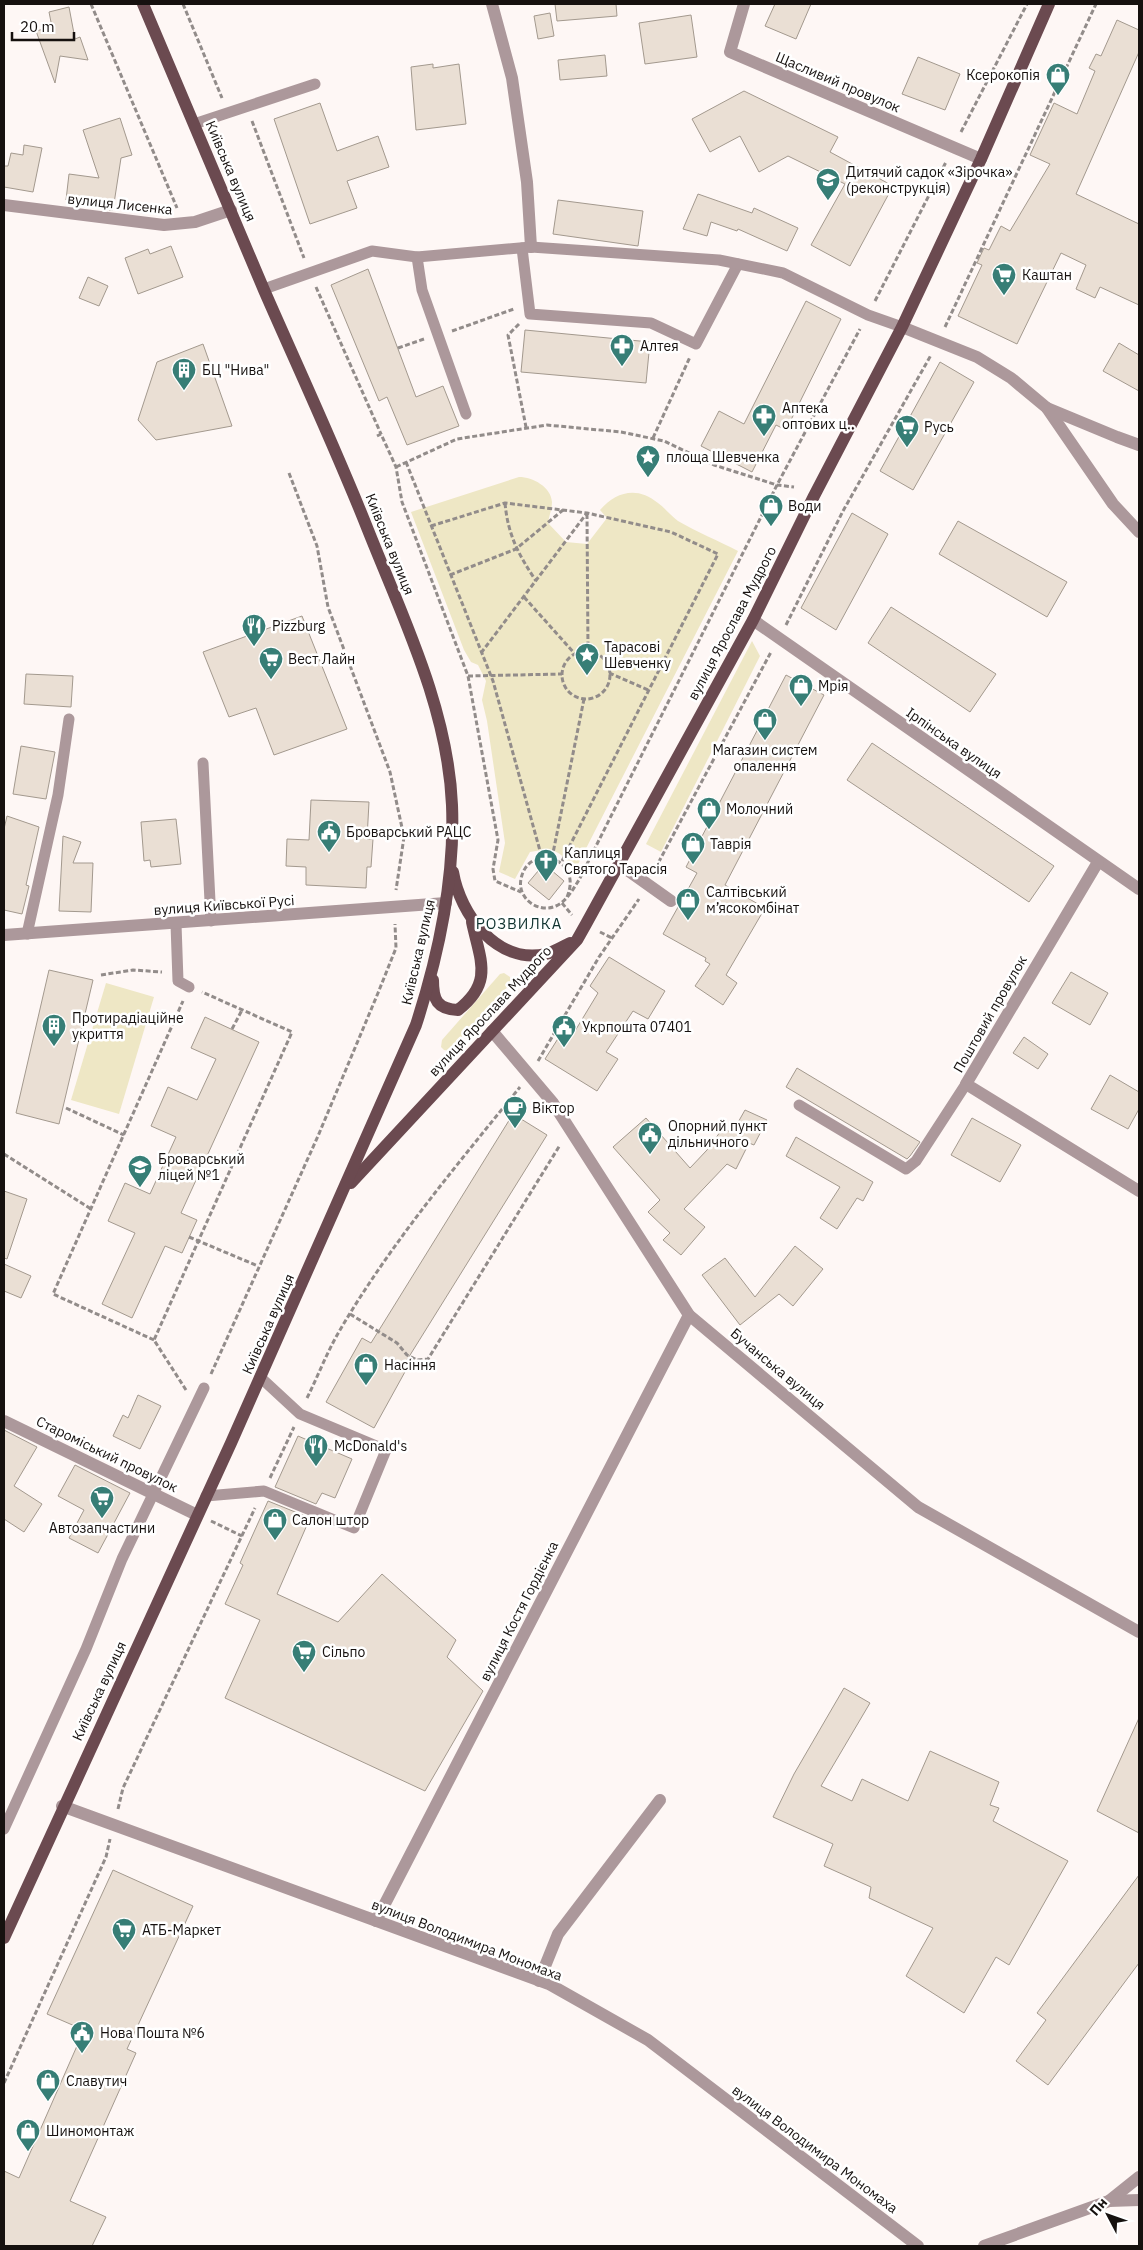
<svg xmlns="http://www.w3.org/2000/svg" width="1143" height="2250" viewBox="0 0 1143 2250" font-family="'IBM Plex Sans',sans-serif">
<style>
.green{fill:#eee7c5}
.building{fill:#eadfd4;stroke:#a3998e}
.lines{fill:none;stroke-linecap:round;stroke-linejoin:round}
.path{stroke:#928c8a;stroke-width:3;stroke-dasharray:5 2.5;stroke-linecap:butt}
.service{stroke:#ac989b;stroke-width:11}
.minor{stroke:#ac989b;stroke-width:12}
.tertiary{stroke:#ac989b;stroke-width:12}
.primary{stroke:#6b4a50;stroke-width:12}
.labels{text-anchor:middle;dominant-baseline:central;stroke-width:5;stroke-linejoin:round;paint-order:stroke}
.poi-label{font-size:14px;fill:#16110f;stroke:#fff;text-anchor:start}
.street-label{font-size:14px;fill:#16110f;stroke:#fff}
.neighbourhood-label{font-size:15px;letter-spacing:1px;fill:#113330;stroke:#fff}
</style>
<rect width="100%" height="100%" fill="#fef7f5"/>
<g class="green">
<path d="M 519,477 C 533,477 551,487 552,502 C 552,509 549,516 548,523 L 566,542 L 587,544 L 607,518 L 600,510 C 616,491 638,486 658,503 C 665,508 671,516 678,521 C 697,532 719,541 738,551 L 574,872 C 562,850 553,847 530,852 L 515,879 L 499,872 L 505,843 L 487,721 L 482,700 L 486,681 L 478,665 L 471,662 L 464,650 L 411,512 Z"/>
<polygon points="752,641 760,656 661,852 646,844"/>
<polygon points="504,973 510,977 510,984 449,1051 444,1050 441,1047 442,1040 500,974"/>
<polygon points="106,983 154,997 119,1114 71,1100"/>
</g>
<g class="building">
<polygon points="555,4 616,4 617,16 557,21"/>
<polygon points="775,4 811,4 796,39 765,26"/>
<polygon points="69,7 75,39 80,37 88,60 60,56 55,83 36,31 52,27 49,12"/>
<polygon points="550,13 554,36 538,39 534,16"/>
<polygon points="691,15 697,57 645,64 639,23"/>
<polygon points="1117,20 1139,30 1139,52 1076,194 1139,224 1139,305 1100,287 1095,298 1076,289 1086,265 1061,253 1017,344 958,316 982,265 977,263 984,248 989,250 1001,226 1010,231 1050,164 1030,155 1054,103 1077,114 1095,71 1089,68 1096,54 1101,56"/>
<polygon points="605,55 607,76 560,80 558,60"/>
<polygon points="918,57 960,74 945,110 902,94"/>
<polygon points="433,64 433,68 459,64 466,124 416,130 411,67"/>
<polygon points="744,91 838,137 830,152 893,186 850,266 811,245 845,184 788,156 759,172 740,136 710,152 692,119"/>
<polygon points="320,103 337,151 378,136 389,167 347,181 357,208 310,224 274,119"/>
<polygon points="120,118 132,155 121,158 113,210 109,210 108,206 66,200 69,174 99,178 83,130"/>
<polygon points="24,145 42,148 33,192 4,187 4,166 8,166 11,153 23,155"/>
<polygon points="698,194 752,213 754,208 798,228 787,251 738,229 737,231 711,222 707,236 683,229"/>
<polygon points="558,200 643,211 638,246 553,234"/>
<polygon points="171,246 183,277 138,294 125,258 148,249 150,254"/>
<polygon points="368,269 416,397 443,386 459,426 407,445 387,397 379,401 331,285"/>
<polygon points="88,277 108,286 99,306 79,298"/>
<polygon points="806,301 841,319 786,430 776,425 752,472 701,446 719,411 744,424"/>
<polygon points="525,330 650,342 646,383 521,372"/>
<polygon points="1119,343 1139,355 1139,391 1103,371"/>
<polygon points="203,344 232,426 156,440 138,420 157,362"/>
<polygon points="940,362 974,382 913,490 880,471"/>
<polygon points="852,513 888,534 836,630 801,608"/>
<polygon points="958,521 1067,582 1047,617 939,554"/>
<polygon points="891,607 996,674 970,712 868,643"/>
<polygon points="302,616 347,729 274,755 256,708 229,717 203,652"/>
<polygon points="26,674 73,676 71,707 24,704"/>
<polygon points="786,675 824,695 725,885 765,908 726,975 737,983 723,1005 695,986 710,964 705,961 706,958 663,934 697,873 686,867"/>
<polygon points="872,743 1054,866 1029,902 847,780"/>
<polygon points="21,746 55,752 46,799 13,794"/>
<polygon points="311,800 369,802 367,839 373,839 371,867 367,867 366,888 306,885 306,867 286,866 287,839 309,840"/>
<polygon points="7,816 39,827 26,885 29,886 22,914 4,910 4,829"/>
<polygon points="176,819 181,864 151,867 150,860 144,861 141,822"/>
<polygon points="63,836 81,842 73,863 93,863 91,912 59,911"/>
<polygon points="544,864 564,881 549,900 528,883"/>
<polygon points="609,957 665,991 648,1019 633,1011 606,1052 618,1059 597,1091 545,1059 566,1026 575,1031 598,993 590,986"/>
<polygon points="49,970 93,980 59,1124 16,1113"/>
<polygon points="1071,972 1108,993 1090,1025 1052,1003"/>
<polygon points="205,1017 259,1042 181,1213 197,1220 182,1253 165,1246 132,1318 102,1304 135,1233 108,1221 125,1183 150,1194 176,1137 151,1126 168,1087 197,1100 216,1059 191,1048"/>
<polygon points="1024,1037 1048,1054 1038,1069 1013,1053"/>
<polygon points="797,1068 920,1142 910,1156 907,1159 786,1087"/>
<polygon points="1110,1075 1139,1092 1139,1109 1128,1129 1091,1109"/>
<polygon points="745,1110 767,1120 754,1145 749,1143 736,1169 727,1164 684,1209 705,1227 681,1255 663,1240 670,1233 648,1212 660,1200 613,1147 646,1118 690,1168 707,1150 723,1128 732,1133"/>
<polygon points="513,1114 547,1135 402,1368 406,1370 374,1428 326,1402 362,1338 371,1343"/>
<polygon points="972,1118 1021,1145 1000,1182 951,1155"/>
<polygon points="796,1137 873,1182 863,1201 857,1198 837,1229 820,1218 840,1187 786,1156"/>
<polygon points="4,1191 27,1199 7,1259 4,1258"/>
<polygon points="795,1246 823,1269 793,1306 779,1294 740,1325 702,1275 725,1258 755,1297"/>
<polygon points="4,1264 31,1276 21,1298 4,1291"/>
<polygon points="138,1395 161,1406 140,1449 113,1436 123,1415 128,1418"/>
<polygon points="4,1430 37,1447 14,1486 42,1504 24,1532 4,1519"/>
<polygon points="298,1436 352,1459 335,1498 322,1493 316,1504 275,1487"/>
<polygon points="75,1465 130,1493 98,1553 69,1538 84,1510 58,1496"/>
<polygon points="268,1501 310,1518 277,1594 338,1622 382,1574 456,1640 447,1657 483,1691 425,1791 225,1698 260,1620 225,1604 243,1565 240,1563"/>
<polygon points="844,1688 870,1703 821,1786 852,1801 862,1779 908,1801 930,1751 999,1782 990,1805 999,1808 993,1821 1068,1861 1009,1965 996,1957 964,2013 906,1976 933,1928 869,1898 871,1887 824,1866 833,1844 773,1817 794,1774"/>
<polygon points="1139,1718 1139,1833 1097,1811"/>
<polygon points="113,1870 193,1906 127,2049 136,2053 70,2201 106,2217 92,2246 4,2246 4,2171 19,2178 84,2030 47,2014"/>
<polygon points="1139,1875 1139,1963 1048,2085 1016,2061 1046,2020 1037,2013"/>
</g>
<g class="lines">
<g class="path">
<polyline points="91,4 177,208"/>
<polyline points="183,4 222,98"/>
<polyline points="252,121 304,258"/>
<polyline points="961,132 1027,4"/>
<polyline points="316,287 381,434"/>
<polyline points="875,301 946,162"/>
<polyline points="519,324 508,335 526,427"/>
<polyline points="945,327 1096,4"/>
<polyline points="452,331 514,309"/>
<polyline points="398,348 424,339"/>
<polyline points="377,436 381,434 396,467 402,502 468,676 498,840 493,869 495,881 521,892"/>
<polyline points="653,438 690,357"/>
<polyline points="406,462 493,681 542,858"/>
<polyline points="396,467 457,439 547,425 621,432 664,441 714,465 777,485 794,487"/>
<polyline points="289,473 317,546 328,607 390,772 404,837 396,890"/>
<path d="M 505,503 C 508,536 519,555 536,581"/>
<polyline points="587,514 588,651"/>
<polyline points="431,526 505,503 587,513 671,532 718,554 561,863"/>
<polyline points="450,575 516,549 563,510"/>
<polyline points="524,597 575,654"/>
<polyline points="786,625 843,511 931,355"/>
<circle cx="586" cy="675" r="24"/>
<polyline points="481,653 587,513"/>
<polyline points="609,673 648,690"/>
<polyline points="468,676 562,674"/>
<polyline points="552,858 584,699"/>
<polyline points="655,869 771,652"/>
<path d="M 567,897 C 584,857 528,842 521,879 C 517,898 538,914 556,906 C 567,901 573,889 579,880 L 777,485 L 860,329"/>
<polyline points="562,903 572,915"/>
<polyline points="600,932 612,938"/>
<polyline points="101,975 133,970 162,972"/>
<polyline points="232,1029 242,1010"/>
<polyline points="538,1061 599,957 639,899"/>
<polyline points="66,1108 124,1135"/>
<polyline points="4,1154 91,1209"/>
<polyline points="189,1237 258,1266"/>
<polyline points="350,1314 397,1343 407,1355 417,1360 428,1359 560,1145"/>
<polyline points="154,1340 53,1294 183,1001"/>
<polyline points="211,1374 318,1136 378,993 396,948 395,924"/>
<polyline points="186,1390 154,1340 292,1032 202,992"/>
<path d="M 307,1398 C 318,1376 327,1352 340,1330 C 391,1243 457,1165 520,1087"/>
<polyline points="270,1478 294,1427"/>
<polyline points="211,1521 242,1536"/>
<polyline points="118,1809 123,1788 255,1508"/>
<polyline points="4,2083 106,1857 110,1839"/>
</g>
<g class="service">
<polyline points="194,124 315,84"/>
<polyline points="522,248 530,314 651,323 696,344 738,264"/>
<polyline points="417,257 422,290 466,414"/>
<polyline points="264,289 372,251 417,257 531,247 719,260 783,273 868,315 902,327"/>
<polyline points="203,763 211,921"/>
<polyline points="176,924 178,981 189,987"/>
<polyline points="27,934 58,795 69,719"/>
<polyline points="799,1105 906,1169 916,1161 966,1084"/>
<polyline points="206,1496 264,1491 354,1528 386,1450 300,1414 260,1377"/>
<polyline points="4,1829 86,1649 122,1559 204,1388"/>
</g>
<g class="minor">
<polyline points="492,4 512,78 527,182 531,247"/>
<polyline points="744,4 730,52 981,159"/>
<polyline points="4,205 164,225 195,222 231,210"/>
<polyline points="1047,408 1113,504 1139,532"/>
<polyline points="753,620 1139,889"/>
<polyline points="1098,862 966,1084 1139,1191"/>
<polyline points="619,864 671,901"/>
<polyline points="4,935 446,903"/>
<polyline points="492,1031 553,1103 689,1315 918,1507 1139,1632"/>
<polyline points="4,1421 197,1515"/>
<polyline points="62,1806 549,1984 648,2040 918,2246"/>
<polyline points="376,1921 689,1315"/>
<polyline points="539,1981 558,1934 660,1800"/>
<polyline points="1109,2201 1139,2200"/>
<polyline points="984,2246 1109,2201 1139,2177"/>
</g>
<polyline class="tertiary" points="902,327 977,357 1011,378 1047,408 1117,437 1139,445"/>
<g class="primary">
<path d="M 453,872 C 460,914 497,965 546,954 C 554,952 562,947 570,943"/>
<path d="M 433,980 C 433,1000 437,1009 458,1010 C 494,982 480,960 472,922"/>
<polyline points="351,1183 577,940 586,924 753,620 814,496 902,327 981,159 1049,4"/>
<path d="M 4,1938 L 231,1443 L 416,1025 C 439,954 455,880 452,805 C 448,709 403,618 368,530 C 336,449 299,370 264,290 C 223,195 184,99 143,4"/>
</g>
</g>
<defs>
<symbol id="shop-pin" viewBox="-11 -11 22 30"><path d="M0 17L-7.5 6A9.5 9.5 0 1 1 7.5 6Z" fill="#377e76" stroke="#fff"/><path d="M-5-2.5h2.3a2.7 3.5 0 0 1 5.4 0H5L5.5 6h-11ZM-1.5-2.5h3a1.5 2.3 0 0 0-3 0Z" fill="#fff"/></symbol>
<symbol id="school-pin" viewBox="-11 -11 22 30"><path d="M0 17L-7.5 6A9.5 9.5 0 1 1 7.5 6Z" fill="#377e76" stroke="#fff"/><path d="M0-5L7-2L0 1L-7-2ZM-4 1L0 2.5L4 1V4Q0 6-4 4Z" fill="#fff"/></symbol>
<symbol id="supermarket-pin" viewBox="-11 -11 22 30"><path d="M0 17L-7.5 6A9.5 9.5 0 1 1 7.5 6Z" fill="#377e76" stroke="#fff"/><path d="M-6-5.5h2.5l.6 2H6L4.5 2H-2.5L-4.4-4H-6ZM-1.5 3.2a1.3 1.3 0 1 0 .1 0ZM3 3.2a1.3 1.3 0 1 0 .1 0Z" fill="#fff"/></symbol>
<symbol id="pharmacy-pin" viewBox="-11 -11 22 30"><path d="M0 17L-7.5 6A9.5 9.5 0 1 1 7.5 6Z" fill="#377e76" stroke="#fff"/><path d="M-2-6h4v4h4v4h-4v4h-4v-4h-4v-4h4Z" fill="#fff"/></symbol>
<symbol id="building-pin" viewBox="-11 -11 22 30"><path d="M0 17L-7.5 6A9.5 9.5 0 1 1 7.5 6Z" fill="#377e76" stroke="#fff"/><path d="M-4-6H4V6H1V3H-1V6H-4ZM-2.5-4.3h1.7v1.8h-1.7ZM.8-4.3h1.7v1.8H.8ZM-2.5-1h1.7V.8h-1.7ZM.8-1h1.7V.8H.8Z" fill="#fff"/></symbol>
<symbol id="sight-pin" viewBox="-11 -11 22 30"><path d="M0 17L-7.5 6A9.5 9.5 0 1 1 7.5 6Z" fill="#377e76" stroke="#fff"/><path d="M0-6L1.8-2.2L6-1.7L2.9 1.2L3.7 5.4L0 3.3L-3.7 5.4L-2.9 1.2L-6-1.7L-1.8-2.2Z" fill="#fff"/></symbol>
<symbol id="restaurant-pin" viewBox="-11 -11 22 30"><path d="M0 17L-7.5 6A9.5 9.5 0 1 1 7.5 6Z" fill="#377e76" stroke="#fff"/><path d="M-5-6h1v4h1v-4h1v4h1v-4h1v5L-1.5 .5V6h-2V.5L-5-1ZM5-6V6H3V1.5H1.5Q1.5-4 5-6Z" fill="#fff"/></symbol>
<symbol id="civic-pin" viewBox="-11 -11 22 30"><path d="M0 17L-7.5 6A9.5 9.5 0 1 1 7.5 6Z" fill="#377e76" stroke="#fff"/><path d="M-.6-6.5H3V-4.5H.6V-3L4-1V1h2V6H-6V1h2V-1L-.6-3ZM-1.2 2.5V6h2.4V2.5Z" fill="#fff"/></symbol>
<symbol id="church-pin" viewBox="-11 -11 22 30"><path d="M0 17L-7.5 6A9.5 9.5 0 1 1 7.5 6Z" fill="#377e76" stroke="#fff"/><path d="M-1.2-6h2.4v3.5h3.3v2.4h-3.3V6h-2.4V-.1h-3.3v-2.4h3.3Z" fill="#fff"/></symbol>
<symbol id="cafe-pin" viewBox="-11 -11 22 30"><path d="M0 17L-7.5 6A9.5 9.5 0 1 1 7.5 6Z" fill="#377e76" stroke="#fff"/><path d="M-5.5-4.5H6V0H3Q3 3.5 0 3.5H-2.5Q-5.5 3.5-5.5 0ZM3-3.2v2h1.7v-2ZM-6 4.5H4V6H-6Z" fill="#fff"/></symbol>
</defs>
<g fill-rule="evenodd">
<use href="#shop-pin" x="1044" y="61" width="28" height="38"/>
<use href="#school-pin" x="814" y="166" width="28" height="38"/>
<use href="#supermarket-pin" x="990" y="261" width="28" height="38"/>
<use href="#pharmacy-pin" x="608" y="332" width="28" height="38"/>
<use href="#building-pin" x="170" y="356" width="28" height="38"/>
<use href="#pharmacy-pin" x="750" y="402" width="28" height="38"/>
<use href="#supermarket-pin" x="893" y="413" width="28" height="38"/>
<use href="#sight-pin" x="634" y="443" width="28" height="38"/>
<use href="#shop-pin" x="757" y="492" width="28" height="38"/>
<use href="#restaurant-pin" x="240" y="612" width="28" height="38"/>
<use href="#sight-pin" x="573" y="641" width="28" height="38"/>
<use href="#supermarket-pin" x="257" y="645" width="28" height="38"/>
<use href="#shop-pin" x="787" y="672" width="28" height="38"/>
<use href="#shop-pin" x="751" y="706" width="28" height="38"/>
<use href="#shop-pin" x="695" y="795" width="28" height="38"/>
<use href="#civic-pin" x="315" y="818" width="28" height="38"/>
<use href="#shop-pin" x="679" y="830" width="28" height="38"/>
<use href="#church-pin" x="532" y="847" width="28" height="38"/>
<use href="#shop-pin" x="674" y="886" width="28" height="38"/>
<use href="#building-pin" x="40" y="1012" width="28" height="38"/>
<use href="#civic-pin" x="550" y="1013" width="28" height="38"/>
<use href="#cafe-pin" x="501" y="1094" width="28" height="38"/>
<use href="#civic-pin" x="636" y="1120" width="28" height="38"/>
<use href="#school-pin" x="126" y="1153" width="28" height="38"/>
<use href="#shop-pin" x="352" y="1351" width="28" height="38"/>
<use href="#restaurant-pin" x="302" y="1432" width="28" height="38"/>
<use href="#supermarket-pin" x="88" y="1484" width="28" height="38"/>
<use href="#shop-pin" x="261" y="1506" width="28" height="38"/>
<use href="#supermarket-pin" x="290" y="1638" width="28" height="38"/>
<use href="#supermarket-pin" x="110" y="1916" width="28" height="38"/>
<use href="#civic-pin" x="68" y="2019" width="28" height="38"/>
<use href="#shop-pin" x="34" y="2067" width="28" height="38"/>
<use href="#shop-pin" x="14" y="2117" width="28" height="38"/>
</g>
<g class="labels">
<g class="poi-label">
<text x="1040" y="75" text-anchor="end">Ксерокопія</text>
<text x="846" y="172">Дитячий садок «Зірочка»<tspan x="846" dy="16">(реконструкція)</tspan></text>
<text x="1022" y="275">Каштан</text>
<text x="640" y="346">Алтея</text>
<text x="202" y="370">БЦ "Нива"</text>
<text x="782" y="408">Аптека<tspan x="782" dy="16">оптових ц‥</tspan></text>
<text x="924" y="427">Русь</text>
<text x="666" y="457">площа Шевченка</text>
<text x="788" y="506">Води</text>
<text x="272" y="626">Pizzburg</text>
<text x="604" y="647">Тарасові<tspan x="604" dy="16">Шевченку</tspan></text>
<text x="288" y="659">Вест Лайн</text>
<text x="818" y="686">Мрія</text>
<text x="765" y="750" text-anchor="middle">Магазин систем<tspan x="765" dy="16">опалення</tspan></text>
<text x="726" y="809">Молочний</text>
<text x="346" y="832">Броварський РАЦС</text>
<text x="710" y="844">Таврія</text>
<text x="564" y="853">Каплиця<tspan x="564" dy="16">Святого Тарасія</tspan></text>
<text x="706" y="892">Салтівський<tspan x="706" dy="16">м’ясокомбінат</tspan></text>
<text x="72" y="1018">Протирадіаційне<tspan x="72" dy="16">укриття</tspan></text>
<text x="582" y="1027">Укрпошта 07401</text>
<text x="532" y="1108">Віктор</text>
<text x="668" y="1126">Опорний пункт<tspan x="668" dy="16">дільничного</tspan></text>
<text x="158" y="1159">Броварський<tspan x="158" dy="16">ліцей №1</tspan></text>
<text x="384" y="1365">Насіння</text>
<text x="334" y="1446">McDonald's</text>
<text x="292" y="1520">Салон штор</text>
<text x="102" y="1528" text-anchor="middle">Автозапчастини</text>
<text x="322" y="1652">Сільпо</text>
<text x="142" y="1930">АТБ-Маркет</text>
<text x="100" y="2033">Нова Пошта №6</text>
<text x="66" y="2081">Славутич</text>
<text x="46" y="2131">Шиномонтаж</text>
</g>
<g class="street-label">
<text transform="translate(838 82) rotate(23)">Щасливий провулок</text>
<text transform="translate(231 171) rotate(67)">Київська вулиця</text>
<text transform="translate(120 204) rotate(6)">вулиця Лисенка</text>
<text transform="translate(390 544) rotate(68)">Київська вулиця</text>
<text transform="translate(732 623) rotate(-62)">вулиця Ярослава Мудрого</text>
<text transform="translate(954 743) rotate(35)">Ірпінська вулиця</text>
<text transform="translate(224 905) rotate(-4)">вулиця Київської Русі</text>
<text transform="translate(418 952) rotate(-77)">Київська вулиця</text>
<text transform="translate(490 1011) rotate(-47)">вулиця Ярослава Мудрого</text>
<text transform="translate(990 1014) rotate(-60)">Поштовий провулок</text>
<text transform="translate(268 1324) rotate(-66)">Київська вулиця</text>
<text transform="translate(778 1369) rotate(40)">Бучанська вулиця</text>
<text transform="translate(107 1454) rotate(26)">Староміський провулок</text>
<text transform="translate(519 1611) rotate(-63)">вулиця Костя Гордієнка</text>
<text transform="translate(99 1691) rotate(-65)">Київська вулиця</text>
<text transform="translate(467 1940) rotate(21)">вулиця Володимира Мономаха</text>
<text transform="translate(815 2149) rotate(37)">вулиця Володимира Мономаха</text>
</g>
<g class="neighbourhood-label">
<text x="519" y="923">РОЗВИЛКА</text>
</g>
</g>
<rect width="1143" height="2250" fill="none" stroke="#16110f" stroke-width="10"/>
<g transform="translate(1108 2215) rotate(311)" stroke="#ffffff" stroke-width="4" paint-order="stroke">
<path d="M0-4L9 19L0 12L-9 19Z" fill="#16110f"/>
<text y="-8" font-size="14" font-weight="bold" text-anchor="middle" fill="#16110f">Пн</text>
</g>
<path d="M12 32v8h62v-8" fill="none" stroke="#16110f" stroke-width="2.5"/>
<text x="20" y="32" font-size="15" fill="#16110f" stroke="#ffffff" stroke-width="4" paint-order="stroke">20 m</text>
</svg>
